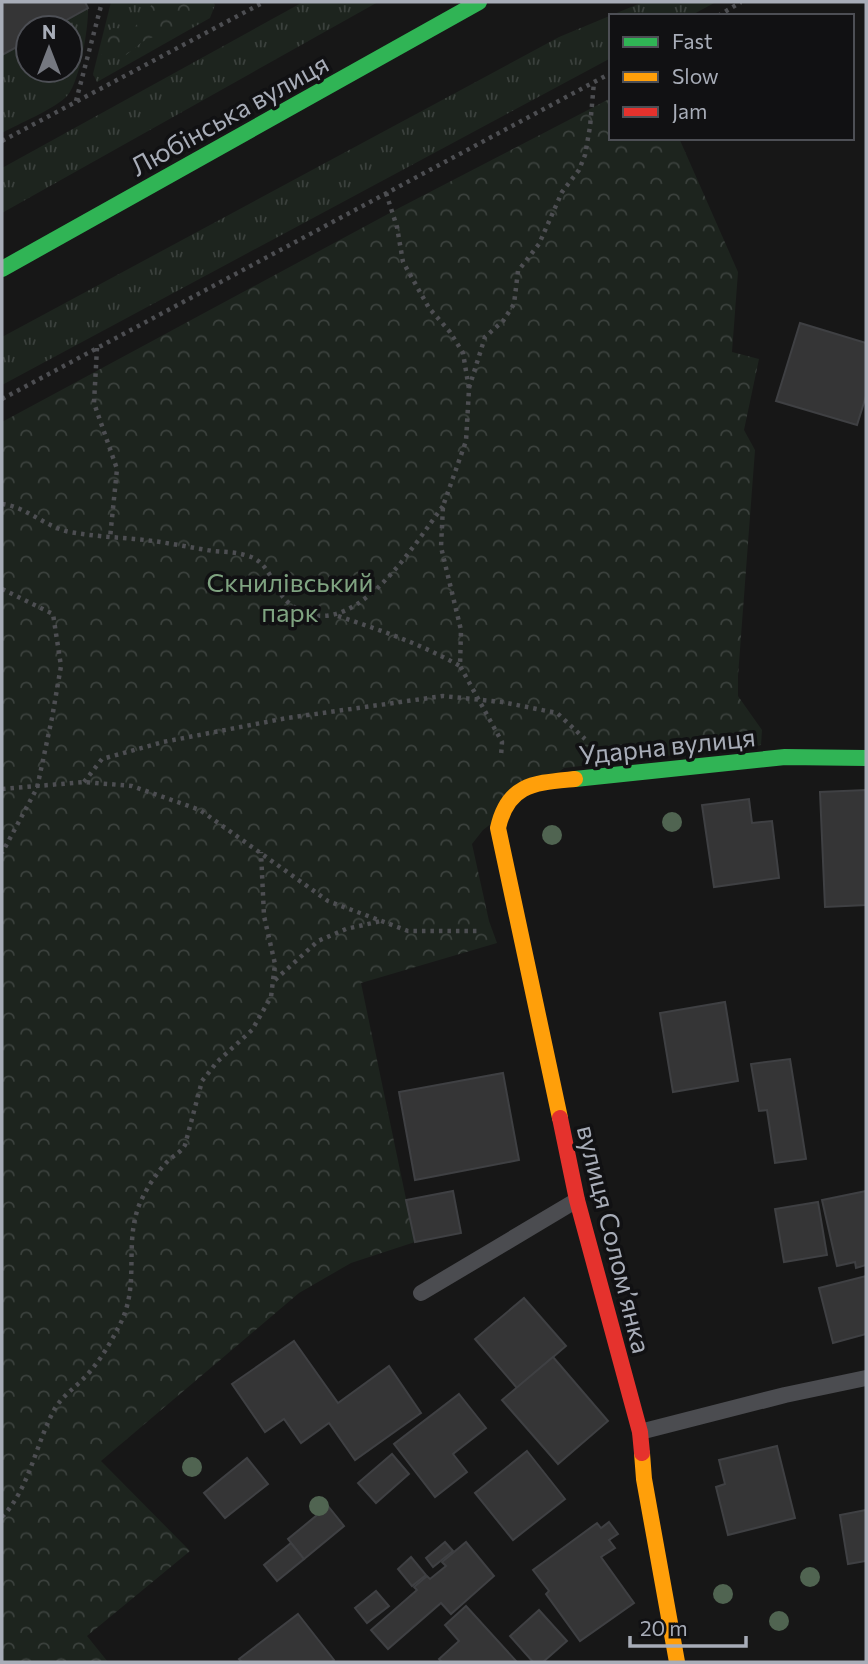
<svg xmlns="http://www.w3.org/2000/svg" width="868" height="1664" viewBox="0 0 868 1664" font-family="Commissioner,sans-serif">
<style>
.grass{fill:url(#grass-tufts)}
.forest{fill:url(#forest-crowns)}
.building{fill:#353536;stroke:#3f4043;stroke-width:2}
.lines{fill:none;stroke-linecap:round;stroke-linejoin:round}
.path{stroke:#4d4e52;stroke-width:4.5;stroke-dasharray:3.5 5;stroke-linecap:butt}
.lane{stroke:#4b4c50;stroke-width:16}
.fast{stroke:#30b455;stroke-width:16}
.slow{stroke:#ff9f0a;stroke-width:16}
.jam{stroke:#e5322d;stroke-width:16}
.tree{fill:#506451}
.labels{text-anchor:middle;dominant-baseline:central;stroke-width:7;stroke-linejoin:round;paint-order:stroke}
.street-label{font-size:26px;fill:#a8adb8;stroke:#111113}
.park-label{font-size:26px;fill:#7fa381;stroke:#111113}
</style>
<defs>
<pattern id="grass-tufts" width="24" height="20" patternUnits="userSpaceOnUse" patternTransform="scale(1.75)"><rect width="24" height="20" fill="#1d241e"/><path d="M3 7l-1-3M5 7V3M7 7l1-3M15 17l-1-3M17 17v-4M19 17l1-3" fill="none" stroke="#3b413d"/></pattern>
<pattern id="forest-crowns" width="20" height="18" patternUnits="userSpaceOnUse" patternTransform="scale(1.75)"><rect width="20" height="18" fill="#1d241e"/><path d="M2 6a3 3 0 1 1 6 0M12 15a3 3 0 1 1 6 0" fill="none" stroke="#3b413d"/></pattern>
</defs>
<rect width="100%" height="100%" fill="#171717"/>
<g class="grass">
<polygon points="111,2 213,2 215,5 210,18 97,82 93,74"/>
<polygon points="303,2 378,2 2,213 2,168"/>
<polygon points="643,2 716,2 690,16 611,16 611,58 2,385 2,337 559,37"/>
<path d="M 88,8 C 89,26 79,88 65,98 C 50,111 20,123 2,133 L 2,55 L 28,41 L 28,70 L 70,70 L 70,28 L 39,28 L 64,14 L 68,20 Z"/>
</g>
<g class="forest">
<polygon points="153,2 196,2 199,5 195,18 142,42 126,55 111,59 101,54 103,39 112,28 132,29 144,18"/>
<polygon points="611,98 611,138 679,138 738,272 732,352 759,359 744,430 755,450 738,676 738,696 762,730 761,745 564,768 483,830 472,844 489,921 497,943 361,983 415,1242 351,1263 299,1293 101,1461 190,1551 87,1636 108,1662 2,1662 2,422 399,208"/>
</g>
<g class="building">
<polygon points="2,2 85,2 88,8 52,28 28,28 28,41 2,55"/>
<polygon points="800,323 866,343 866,396 857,425 776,401"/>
<polygon points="866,790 866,905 825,907 820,792"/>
<polygon points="749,799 752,823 772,821 779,878 714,887 702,805"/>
<polygon points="725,1002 738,1081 673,1092 660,1013"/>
<polygon points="790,1059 806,1159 775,1163 767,1110 759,1111 751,1064"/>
<polygon points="503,1073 519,1160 415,1180 399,1092"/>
<polygon points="453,1191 461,1233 415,1242 406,1200"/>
<polygon points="866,1191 866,1265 856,1268 855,1262 837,1266 822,1200"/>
<polygon points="818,1202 827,1255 784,1262 775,1209"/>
<polygon points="866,1276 866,1334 833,1343 819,1288"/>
<polygon points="524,1298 566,1346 517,1388 475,1339"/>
<polygon points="294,1341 338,1403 389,1366 421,1413 355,1460 329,1423 301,1443 284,1419 265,1432 232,1384"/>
<polygon points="553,1357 608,1421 558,1464 502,1400"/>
<polygon points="459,1394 486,1428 453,1454 467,1472 435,1497 394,1444"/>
<polygon points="777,1446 795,1518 728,1535 716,1487 725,1484 719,1460"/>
<polygon points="527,1451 565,1499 513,1540 475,1493"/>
<polygon points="392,1454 409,1474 376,1503 358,1483"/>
<polygon points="247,1458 268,1484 225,1518 204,1493"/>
<polygon points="328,1506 344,1526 304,1559 288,1539"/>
<polygon points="866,1510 866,1561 848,1564 840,1515"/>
<polygon points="609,1522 618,1534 609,1540 615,1548 601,1557 634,1603 580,1641 546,1594 549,1591 533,1570 597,1523 601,1528"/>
<polygon points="445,1542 453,1551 433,1567 426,1558"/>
<polygon points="466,1542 494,1576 451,1614 441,1603 388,1649 371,1630 417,1590 414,1587 427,1576 430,1579 446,1566 442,1562"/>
<polygon points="291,1543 304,1559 277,1581 264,1565"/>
<polygon points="411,1557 426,1575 412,1586 398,1569"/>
<polygon points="376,1591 389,1606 367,1623 355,1608"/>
<polygon points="466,1606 517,1662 442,1662 439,1659 459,1641 445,1625"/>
<polygon points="539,1610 567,1641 543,1662 533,1662 510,1636"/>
<polygon points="298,1614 334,1660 331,1662 242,1662 239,1659"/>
</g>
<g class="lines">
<g class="path">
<polyline points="718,16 741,2"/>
<polyline points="76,101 102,2"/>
<polyline points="2,141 264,2"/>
<polyline points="386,193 397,227 403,262 429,308 450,332 463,353 469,389 466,441 443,506 441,547 461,630 460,666 502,742 501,756"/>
<polyline points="97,348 94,403 117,469 110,538"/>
<polyline points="469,388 485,337 503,321 514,304 518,271 539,244 562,192 579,170 585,155 590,127 594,82"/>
<polyline points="2,399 611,73"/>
<path d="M 2,504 C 27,507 45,527 70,532 C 92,536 112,537 134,539 C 161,541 187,547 213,551 C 224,552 235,552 245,555 C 272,561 271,589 290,604 C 350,651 413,546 443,506"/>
<polyline points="2,589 53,614 61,666 52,718 37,788 2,853"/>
<path d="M 338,616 C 380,630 421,644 460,666"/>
<polyline points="84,782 102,759 163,742 287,718 443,696 502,702 557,713 585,739"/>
<polyline points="2,789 84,782 132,786 200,810 328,901 408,931 479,931"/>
<polyline points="275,980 318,941 346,929 381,921"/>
<path d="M 2,1517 C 29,1489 35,1447 53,1412 C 60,1398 71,1391 81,1381 C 96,1367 109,1346 118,1328 C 141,1287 124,1249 138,1208 C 144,1192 157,1171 170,1159 C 176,1154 181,1152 185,1145 L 202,1081 L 217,1062 L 252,1030 L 271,997 L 275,964 L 264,916 L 261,852"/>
</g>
<g class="lane">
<polyline points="421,1293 577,1200"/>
<polyline points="640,1432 785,1395 866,1378"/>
</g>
<g class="fast">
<polyline points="2,269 479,2"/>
<polyline points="575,779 785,757 866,758"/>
</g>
<g class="slow">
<path d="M 560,1118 L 498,828 C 508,783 535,783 575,779"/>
<polyline points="642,1453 644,1479 677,1662"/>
</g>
<polyline class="jam" points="560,1118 577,1200 640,1432 642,1453"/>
</g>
<g class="tree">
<circle cx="672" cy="822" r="10"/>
<circle cx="552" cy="835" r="10"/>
<circle cx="192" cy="1467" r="10"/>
<circle cx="319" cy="1506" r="10"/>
<circle cx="810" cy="1577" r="10"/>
<circle cx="723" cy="1594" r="10"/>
<circle cx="779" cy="1621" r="10"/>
</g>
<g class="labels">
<g class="street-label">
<text transform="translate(229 114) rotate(-29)">Любінська вулиця</text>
<text transform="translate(667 745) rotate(-6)">Ударна вулиця</text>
<text transform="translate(615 1239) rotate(76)">вулиця Соломʼянка</text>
</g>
<g class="park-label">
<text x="290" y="581">Скнилівський<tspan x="290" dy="30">парк</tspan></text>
</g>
</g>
<rect width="868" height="1664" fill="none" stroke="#a8adb8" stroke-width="7"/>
<rect x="609" y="14" width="245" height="126" fill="#111113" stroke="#4d4f55" stroke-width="2"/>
<rect x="623" y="37" width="35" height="10" fill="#30b455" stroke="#4d4f55" stroke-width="2"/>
<text x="672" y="49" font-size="21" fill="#a8adb8">Fast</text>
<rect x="623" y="72" width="35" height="10" fill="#ff9f0a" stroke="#4d4f55" stroke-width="2"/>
<text x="672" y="84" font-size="21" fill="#a8adb8">Slow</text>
<rect x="623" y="107" width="35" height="10" fill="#e5322d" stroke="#4d4f55" stroke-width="2"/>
<text x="672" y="119" font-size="21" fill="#a8adb8">Jam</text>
<g transform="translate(49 49)"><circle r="33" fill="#111113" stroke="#4d4f55" stroke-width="2"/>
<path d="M0-5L12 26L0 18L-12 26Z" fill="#757880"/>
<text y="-10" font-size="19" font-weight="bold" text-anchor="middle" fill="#a8adb8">N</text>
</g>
<path d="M630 1636v10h116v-10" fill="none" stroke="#a8adb8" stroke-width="3.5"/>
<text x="640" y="1636" font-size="21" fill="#a8adb8" stroke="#111113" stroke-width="5" paint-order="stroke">20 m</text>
</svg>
